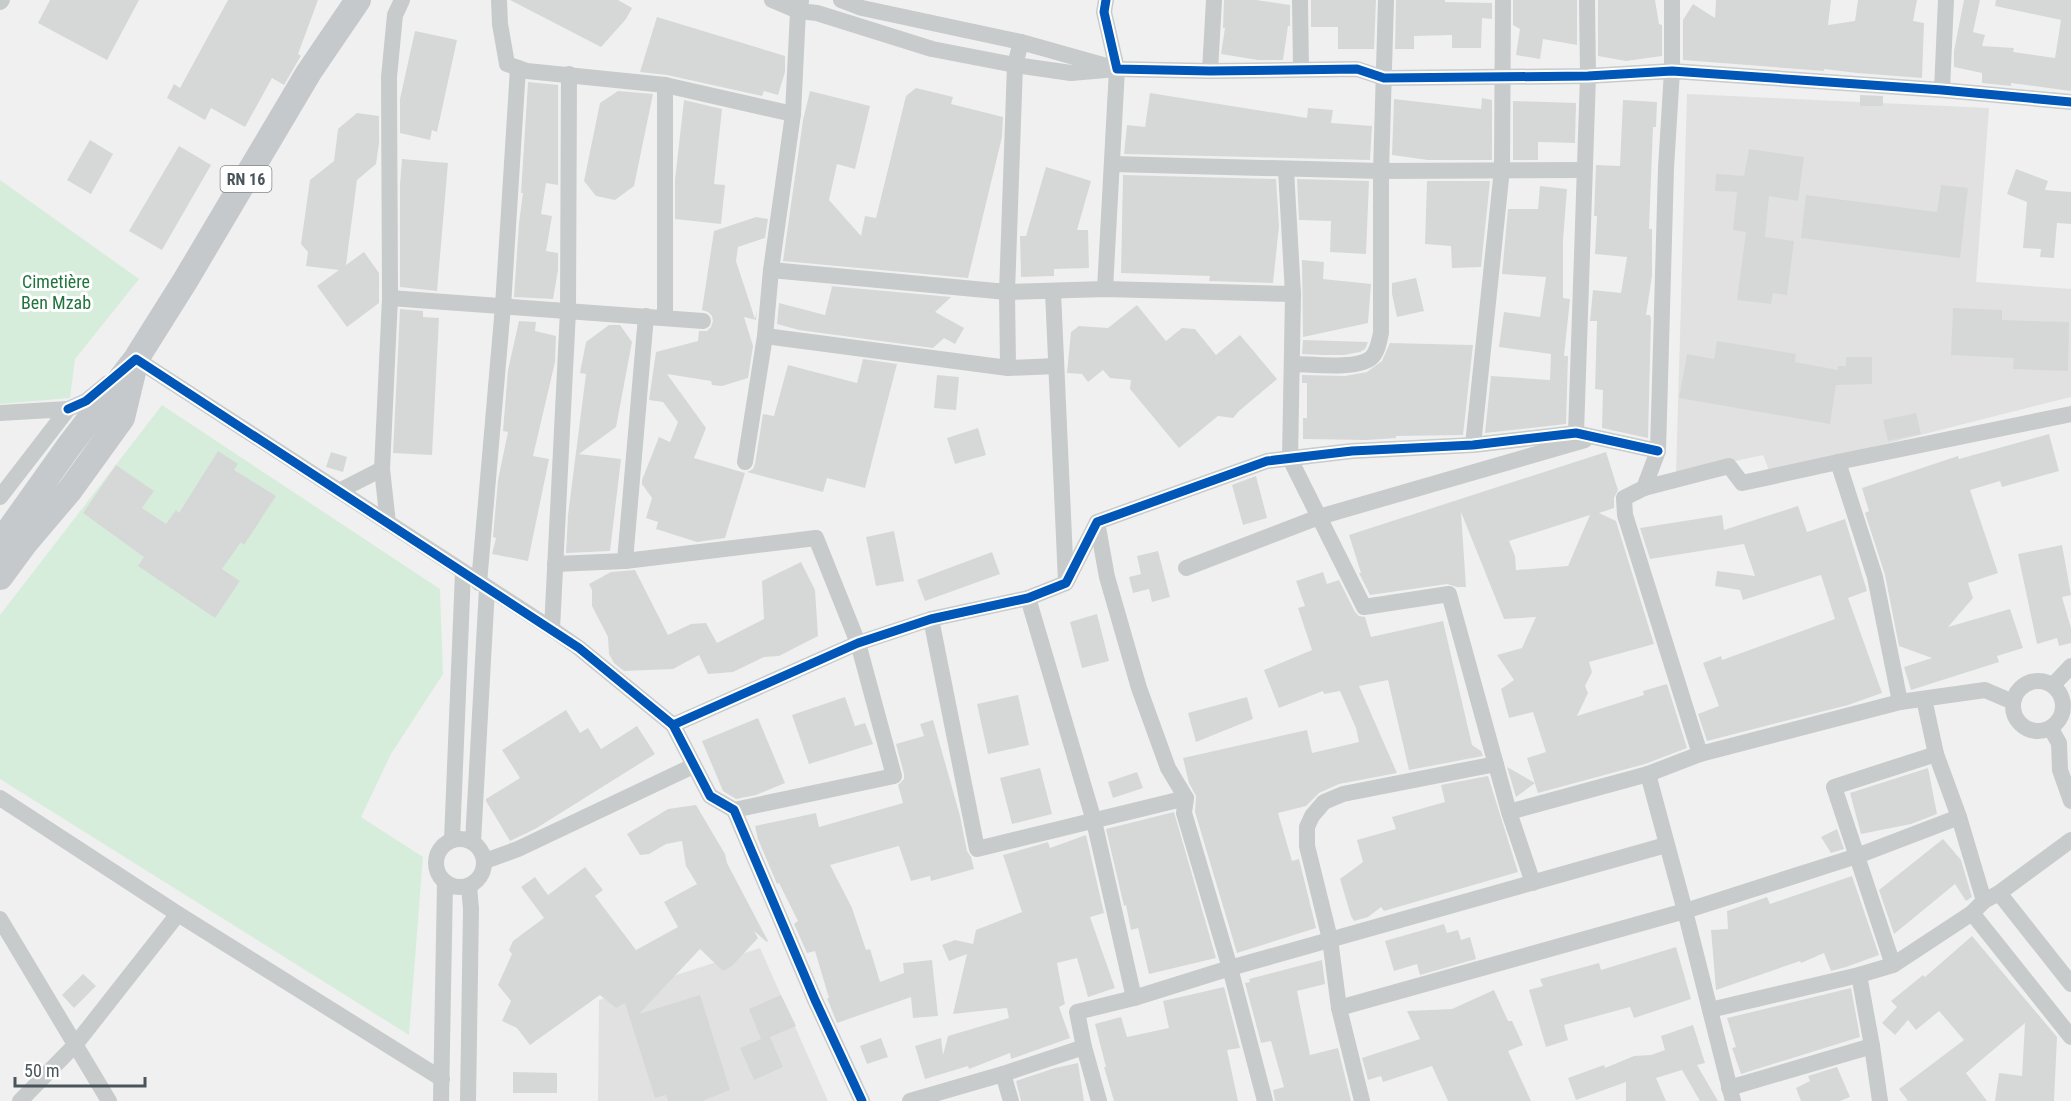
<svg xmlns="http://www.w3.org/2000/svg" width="2071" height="1101" viewBox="0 0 2071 1101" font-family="'Roboto Condensed',sans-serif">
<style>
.education{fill:#e2e1e2}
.green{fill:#d7eddc}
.building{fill:#d6d8d8;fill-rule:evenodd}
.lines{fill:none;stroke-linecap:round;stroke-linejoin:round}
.minor{stroke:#c8cbcb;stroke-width:16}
.primary{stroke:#c6c9cb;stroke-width:26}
.cycleway-casing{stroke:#fff;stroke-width:13}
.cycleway{stroke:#0057b8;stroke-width:9}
.labels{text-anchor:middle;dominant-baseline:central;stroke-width:6;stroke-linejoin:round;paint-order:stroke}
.shield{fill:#fff;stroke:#80888c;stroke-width:1.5}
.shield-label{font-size:16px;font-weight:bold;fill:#49555b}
.park-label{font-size:18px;fill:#21743d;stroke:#fff}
</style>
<rect width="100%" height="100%" fill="#f0f0f0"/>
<g class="education">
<polygon points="1687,94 1989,108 1976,282 2071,289 2071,397 1770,473 1763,455 1676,474"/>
<polygon points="760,948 828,1101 598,1101 599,1000"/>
</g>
<g class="green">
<polygon points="0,180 139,279 75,359 70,398 0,404"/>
<polygon points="162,405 440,589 443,674 391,754 361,817 423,857 409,1035 0,779 0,615"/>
</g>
<g class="building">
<polygon points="50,0 139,0 107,60 38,23"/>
<polygon points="228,0 318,0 298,54 301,56 299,59 284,85 272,78 245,127 211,108 205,120 167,98 174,84 180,88"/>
<polygon points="510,0 618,0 632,8 626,19 601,47"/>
<polygon points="1224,0 1256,0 1290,5 1290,26 1288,26 1283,60 1258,60 1221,54 1225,28 1223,28"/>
<polygon points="1311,0 1376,0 1374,49 1338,49 1338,27 1311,27"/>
<polygon points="1396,0 1445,0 1445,2 1492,3 1492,19 1482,18 1481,48 1452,48 1452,35 1414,36 1414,49 1395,49"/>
<polygon points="1513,0 1577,0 1577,45 1543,39 1540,59 1516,55 1520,29 1513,25"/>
<polygon points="1598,0 1655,0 1659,24 1662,25 1662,56 1626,61 1598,56"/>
<polygon points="1716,0 1831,0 1828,25 1855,21 1858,0 1917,0 1913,21 1924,23 1922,78 1857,73 1824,69 1824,71 1683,60 1683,20 1693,4 1715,18"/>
<polygon points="1964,0 1980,0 1973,32 1985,35 1982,46 2014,48 2013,52 2055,58 2061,20 1995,6 1996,0 2071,0 2071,91 2011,83 2011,86 1982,83 1982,73 1954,67 1954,51"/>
<polygon points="657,17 785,56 785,72 778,95 764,91 762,96 667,75 640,72"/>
<polygon points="415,31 457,40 437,132 432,130 430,140 400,133 400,99"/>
<polygon points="528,82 558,85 558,185 546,183 541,214 552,216 546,251 558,253 558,270 553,299 514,297 519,223 523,193 521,193"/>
<polygon points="916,88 953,97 951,104 1003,117 1002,137 968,278 783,261 803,120 810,91 870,106 855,169 837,164 829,200 861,236 865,216 876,218 906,96"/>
<polygon points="618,91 653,94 634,186 615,200 596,196 584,181 600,103"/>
<polygon points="1150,93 1307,118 1308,108 1333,110 1331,123 1372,126 1370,160 1124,154 1127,125 1145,127"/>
<polygon points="1860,95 1883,96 1883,106 1860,106"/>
<polygon points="1482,98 1492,100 1492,160 1428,160 1392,155 1394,99 1481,109"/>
<polygon points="684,100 722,109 714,184 725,185 721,224 675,219 675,180"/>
<polygon points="1623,100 1657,102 1656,127 1653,127 1649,229 1652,229 1652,276 1646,315 1650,315 1651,320 1648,438 1602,428 1603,390 1595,389 1597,321 1590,321 1593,290 1621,293 1627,257 1595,254 1597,216 1594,216 1596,165 1620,166"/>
<polygon points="1513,101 1576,103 1575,143 1538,142 1538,160 1513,160"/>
<polygon points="357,113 379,116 379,143 376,164 357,180 346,265 364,252 379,273 379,303 347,327 317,286 339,270 306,266 308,252 301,244 310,180 334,161 338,129"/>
<polygon points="90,140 113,154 91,194 67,180"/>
<polygon points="179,146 211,165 162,250 129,231"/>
<polygon points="1749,149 1804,157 1798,201 1769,196 1765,237 1794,241 1787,295 1773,293 1771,304 1737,300 1746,232 1733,230 1737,192 1715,191 1716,174 1744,176"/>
<polygon points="402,159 448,163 437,291 400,287 400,184"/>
<polygon points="1046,167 1091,181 1077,230 1088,230 1089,268 1054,269 1054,276 1021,277 1020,236 1026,236"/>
<polygon points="2016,169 2048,181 2045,190 2071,192 2071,224 2057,223 2054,258 2040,257 2041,249 2023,248 2027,202 2007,194"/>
<polygon points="1123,175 1276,179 1279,226 1273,283 1209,281 1210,276 1121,273"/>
<polygon points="1297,179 1369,181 1366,254 1330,252 1331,221 1299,220"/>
<polygon points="1427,181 1490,181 1481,267 1452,268 1451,246 1425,244"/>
<polygon points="1941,185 1968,188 1960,258 1801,238 1806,195 1937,212"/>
<polygon points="1540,186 1567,189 1563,240 1563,298 1570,299 1564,356 1568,356 1566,424 1485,433 1491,376 1550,380 1551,354 1499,347 1504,312 1540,317 1546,277 1502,274 1508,209 1538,209"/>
<polygon points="756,217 768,219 765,238 738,247 736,261 755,319 757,309 756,320 744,317 753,346 748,378 722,386 712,385 711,381 667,374 706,428 694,458 745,473 725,538 697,542 656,529 658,522 646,518 652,498 642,484 642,480 659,437 670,442 678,422 663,402 649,400 656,352 698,341 699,331 707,331 711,327 713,321 712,316 708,312 702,310 714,231"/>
<polygon points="1302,260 1324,262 1323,279 1371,284 1368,323 1303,337"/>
<polygon points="1416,278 1424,311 1397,317 1392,294 1392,283"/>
<polygon points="830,286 951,297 935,312 964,328 955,344 944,338 933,348 799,330 777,324 779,303 825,315 832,287"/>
<polygon points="1137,305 1166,341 1182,328 1195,329 1216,355 1240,335 1277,379 1239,411 1233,418 1218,416 1179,448 1130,389 1131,380 1110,378 1103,370 1088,382 1082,374 1067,373 1071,332 1079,326 1108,328"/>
<polygon points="1953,308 2002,310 2002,320 2069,322 2068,371 2013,369 2014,358 1951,355"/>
<polygon points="400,309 423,311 423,317 439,318 432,455 393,453"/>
<polygon points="519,321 536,322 535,331 556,336 555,362 533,456 549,459 528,561 492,554 496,538 493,537 498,480 508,432 503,431 508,370"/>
<polygon points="609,325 620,325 632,342 616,427 579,454 621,459 610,551 566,553 568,515 586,374 580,373 586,342"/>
<polygon points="1303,340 1368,342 1365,349 1360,352 1344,355 1322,355 1302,354"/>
<polygon points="1717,341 1796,354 1795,362 1838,370 1838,366 1846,366 1846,357 1872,357 1872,384 1836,385 1830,424 1679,398 1687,354 1714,359"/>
<polygon points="1390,343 1473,345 1463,435 1396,436 1396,438 1367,440 1303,439 1303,418 1307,418 1307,383 1302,383 1302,375 1345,376 1367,372 1382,361"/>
<polygon points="863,359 897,364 865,488 827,478 823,492 747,472 753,469 755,464 763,414 774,416 788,365 857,383"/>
<polygon points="937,375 959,377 956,410 934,408"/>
<polygon points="1916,413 1921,434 1888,441 1883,420"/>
<polygon points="978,428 986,455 955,464 947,438"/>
<polygon points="2049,434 2059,471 2002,487 2000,481 1970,490 1998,573 1968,583 1973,598 1948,627 2010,609 2023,648 1997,656 1999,662 1911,690 1904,667 1932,658 1899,646 1885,575 1865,513 1869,511 1862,488 1958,456 1959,459"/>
<polygon points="218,451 238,464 234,470 276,496 244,545 241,542 222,569 240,581 215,618 138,566 144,557 83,513 116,465 154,491 142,508 166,524 176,510 179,513"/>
<polygon points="331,452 347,457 343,472 326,467"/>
<path d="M 1606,452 L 1618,490 L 1614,498 L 1614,508 L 1599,513 L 1616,521 L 1654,644 L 1589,662 L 1592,672 L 1585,686 L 1588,693 L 1577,716 L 1644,695 L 1643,691 L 1667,684 L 1687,748 L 1645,764 L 1538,793 L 1527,758 L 1546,752 L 1533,712 L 1509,718 L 1501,689 L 1514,680 L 1497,655 L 1522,648 L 1536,617 L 1504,619 L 1461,512 L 1466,587 L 1457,587 L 1447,584 L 1370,595 L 1359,573 L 1361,573 L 1349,535 ZM 1590,515 L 1568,566 L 1516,570 L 1515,556 L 1509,541 Z"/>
<polygon points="1256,476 1267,518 1243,525 1232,485"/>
<polygon points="1798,506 1807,532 1845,519 1867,591 1848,598 1882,693 1848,705 1707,741 1698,714 1719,706 1703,663 1721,656 1722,660 1835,619 1821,575 1743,600 1740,590 1715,586 1717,571 1755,576 1744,544 1650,559 1640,528 1722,515 1724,530"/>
<polygon points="894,531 904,581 876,586 866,537"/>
<polygon points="2062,545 2071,595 2062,597 2071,628 2071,643 2059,646 2057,638 2037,644 2018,554"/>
<polygon points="1158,551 1170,597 1152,602 1149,589 1133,593 1129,577 1141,574 1137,556"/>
<polygon points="992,552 1000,574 925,601 917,580"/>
<polygon points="801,562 815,590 818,636 779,656 764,657 733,672 708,674 699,655 673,669 624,671 614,663 609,654 608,637 592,606 592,590 589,584 611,572 635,570 668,635 691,624 706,623 717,643 764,619 762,581"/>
<polygon points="1323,572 1327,584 1339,580 1355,612 1359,616 1365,617 1371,637 1443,621 1472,745 1481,751 1483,756 1409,770 1388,680 1359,686 1397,773 1339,784 1319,793 1306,806 1278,813 1292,861 1299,859 1316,928 1237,953 1195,812 1196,796 1189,783 1183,758 1307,730 1312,753 1359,742 1356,728 1340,691 1324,694 1323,691 1279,708 1264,670 1312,650 1298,608 1305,606 1296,581"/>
<polygon points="1097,614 1109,661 1082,668 1070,622"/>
<polygon points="1018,695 1029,745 988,754 977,704"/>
<polygon points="845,697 855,726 865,723 873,744 809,764 792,715"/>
<polygon points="1247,697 1253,719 1196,742 1188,713"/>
<polygon points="566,710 580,733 588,728 601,749 637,726 655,754 535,829 510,841 486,801 486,799 520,778 502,750"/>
<polygon points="758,718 785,783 756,795 736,799 723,791 702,741"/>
<polygon points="933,720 960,816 967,851 971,857 974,869 931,881 930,876 911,881 899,846 830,865 852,908 866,950 870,949 880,982 904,973 903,963 932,960 938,1016 913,1018 911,997 837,1023 827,998 829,998 815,951 807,953 794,924 798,921 779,883 777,884 758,839 755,826 816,813 819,827 903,803 898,785 904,779 904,774 896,744 924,736 920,724"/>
<polygon points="1507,767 1535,783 1516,797"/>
<polygon points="1040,768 1052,814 1012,824 1000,778"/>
<polygon points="1928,768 1937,814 1911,824 1861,834 1850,793"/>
<polygon points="1137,772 1143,788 1113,798 1108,782"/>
<polygon points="1488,776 1518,872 1384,911 1381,907 1368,917 1354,921 1351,916 1340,879 1363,862 1357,840 1396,829 1392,817 1445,802 1441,785"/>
<polygon points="696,805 725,854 727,863 768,941 767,942 754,931 758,938 732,966 723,971 700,949 639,1014 700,995 730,1090 702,1101 668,1101 666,1095 655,1098 625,1003 616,1008 600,995 530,1045 517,1028 502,1021 511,1001 498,985 512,954 509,950 513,941 544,918 521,887 535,877 548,895 585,867 603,890 595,896 636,950 678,927 664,902 697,884 686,866 682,841 666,844 649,854 640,855 627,834 668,809"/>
<polygon points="1174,812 1216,958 1149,974 1138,928 1131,930 1126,905 1124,906 1106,829"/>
<polygon points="1837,829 1844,849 1831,853 1821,837"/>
<polygon points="1086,835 1104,913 1090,917 1115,988 1088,997 1077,958 1057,963 1065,1004 1059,1007 1070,1038 1011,1059 1010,1053 969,1069 968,1066 925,1079 915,1046 941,1038 943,1055 948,1036 1009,1018 1007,1008 953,1014 967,954 949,961 942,945 955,940 973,944 976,930 1022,912 1003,855 1048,842 1050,848"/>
<polygon points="1943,839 1961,860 1972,897 1966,901 1955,884 1894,934 1879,890"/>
<polygon points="1852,876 1879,955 1846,967 1831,971 1824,953 1801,963 1800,961 1716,990 1711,930 1728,929 1727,911 1767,897 1770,904"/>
<polygon points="1444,924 1447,933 1458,930 1461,940 1470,937 1476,959 1420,975 1417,964 1394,971 1385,941"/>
<polygon points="1972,936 2057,1037 2054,1101 1995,1101 1999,1073 2022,1076 2025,1023 1966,1073 1987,1101 1908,1101 1899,1089 1964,1040 1939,1011 1916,1030 1908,1020 1895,1035 1882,1023 1897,1007 1891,1001 1923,975 1925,977"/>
<polygon points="1676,947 1691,999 1634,1018 1630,1007 1564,1025 1568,1040 1546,1047 1529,990 1543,986 1540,979 1599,963 1601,970"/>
<polygon points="1322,960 1325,984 1297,991 1310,1055 1338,1048 1351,1101 1275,1101 1273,1090 1284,1087 1271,1041 1261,1043 1245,983 1250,982 1249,979"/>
<polygon points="83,974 96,986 74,1008 62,995"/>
<polygon points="1224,987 1240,1048 1227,1050 1238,1101 1114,1101 1104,1067 1106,1067 1095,1024 1121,1017 1127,1037 1169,1028 1163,1001"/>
<polygon points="1851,988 1860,1037 1741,1074 1732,1048 1736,1047 1727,1018"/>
<polygon points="1494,990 1508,1021 1512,1021 1523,1045 1508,1051 1531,1101 1448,1101 1432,1066 1383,1082 1381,1076 1368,1080 1362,1058 1420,1039 1407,1011 1452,1009"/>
<polygon points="781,995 796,1026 770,1037 783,1067 754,1080 740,1048 761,1039 749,1009"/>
<polygon points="1693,1025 1705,1063 1697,1065 1718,1101 1700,1101 1682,1070 1656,1078 1666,1101 1626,1101 1626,1082 1576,1100 1568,1078 1604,1065 1605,1068 1634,1056 1651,1055 1665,1050 1661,1036"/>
<polygon points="881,1038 888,1057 867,1064 860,1046"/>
<polygon points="1078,1063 1084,1101 1021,1101 1016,1081 1055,1068"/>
<polygon points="1837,1067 1850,1097 1840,1101 1801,1101 1796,1088 1810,1081 1808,1076"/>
<polygon points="513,1072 557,1073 557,1093 513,1093"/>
</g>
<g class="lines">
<g class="minor">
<polyline points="499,0 500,24 507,64 527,71 665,85 793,114"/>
<polyline points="772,0 798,11 817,13 932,49 1015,65 1071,73 1117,69 1021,42 862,8 841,0"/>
<polyline points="1106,0 1104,12 1117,69 1210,71 1357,69 1384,78 1588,76 1672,71 1942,90 2071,102"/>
<polyline points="1300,0 1301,69"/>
<polyline points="1672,0 1672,71 1666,168 1658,451 1644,488 1729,466 1742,483 1838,462"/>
<polyline points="0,2 2,0"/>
<polyline points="1210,71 1214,0"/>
<polyline points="665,85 665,318"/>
<polyline points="1942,90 1946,0"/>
<polyline points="1112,164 1381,171 1584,170"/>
<polyline points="1286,170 1293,294 1290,459 1364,607 1449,594 1509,812 1533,883"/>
<polyline points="771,270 1007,292 1105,289 1293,294"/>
<polyline points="1105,289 1117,69"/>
<polyline points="1053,292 1066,582"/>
<polyline points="390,298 703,321"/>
<polyline points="765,336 1008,368 1056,366"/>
<polyline points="130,364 136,359 552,629 579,648 673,725 710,796 734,810 815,1000 862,1101"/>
<path d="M 1292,364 C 1310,364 1357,370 1371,358 C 1378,352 1379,341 1381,333 L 1381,171 L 1386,0"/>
<polyline points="1008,368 1007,292 1015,65 1021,42"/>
<polyline points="68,409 86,401 108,383"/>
<polyline points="0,413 68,409 0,497"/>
<polyline points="1576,433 1588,76 1587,0"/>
<polyline points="1473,445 1502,169 1503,0"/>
<polyline points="745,462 765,336 771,270 793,114 798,11 801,1"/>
<polyline points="1644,488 1624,498 1625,515 1700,754"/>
<polyline points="339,491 382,469"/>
<polyline points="1097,522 1107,577 1139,688 1168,768 1186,798 1184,813 1230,968 1265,1101"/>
<polyline points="388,523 382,469 390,298 389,77 395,15 402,0"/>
<polyline points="625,561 646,316"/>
<polyline points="555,564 625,561 816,538 858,643 894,776 734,810"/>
<polyline points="1186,568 1319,517 1585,440"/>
<polyline points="479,583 503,306 518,68"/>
<polyline points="1028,598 1094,821 1134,998"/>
<polyline points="931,619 977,849 1186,798"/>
<polyline points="552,629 568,311 569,74"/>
<circle cx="2038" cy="706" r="25"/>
<polyline points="2053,685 2071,666"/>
<polyline points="1924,699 1936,754 1959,817 1984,901"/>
<polyline points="1900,702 1875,577 1838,462 2071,414"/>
<polyline points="673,725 858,643 931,619 1028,598 1066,583 1097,522 1267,461 1352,451 1473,445 1576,433 1658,451"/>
<polyline points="2051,729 2059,743 2060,770 2071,801"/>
<polyline points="1648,774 1685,911 1733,1101"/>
<polyline points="0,798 178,914 442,1079"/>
<polyline points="1509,812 1648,774 1700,754 1900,702 1985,690 2013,702"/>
<circle cx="460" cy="863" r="24"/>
<polyline points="452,840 463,572"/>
<polyline points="473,842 487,588"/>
<polyline points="485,861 518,849 693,766"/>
<polyline points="1999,893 2071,984"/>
<polyline points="1972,913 2071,1037"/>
<polyline points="0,919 109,1101"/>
<polyline points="1893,965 1834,787 1936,754"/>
<polyline points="1339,1008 1685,911 1857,856 1959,817"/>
<polyline points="1710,1010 1859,975"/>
<polyline points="1872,1046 1859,975 1893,965 1972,913 1984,901 1999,893 2071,840"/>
<polyline points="1003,1074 1011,1101"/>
<polyline points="1729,1088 1872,1046 1880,1101"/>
<polyline points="20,1101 75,1045 178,914"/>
<polyline points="441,1101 445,882"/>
<polyline points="468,1101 471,909 469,886"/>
<polyline points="910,1101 1003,1074 1084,1047"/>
<polyline points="1099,1101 1084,1047 1077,1012 1134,998 1230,968 1666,845"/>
<polyline points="1362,1101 1339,1008 1330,939 1307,846 1307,827 1312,816 1324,802 1343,794 1496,764"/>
</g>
<g class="primary">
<polyline points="0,543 69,446 136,359 185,281 309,72 358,0"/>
<polyline points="0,577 25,543 70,490 122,418 134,368"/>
</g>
<defs>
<g id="cycleway">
<polyline points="1106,0 1104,12 1117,69 1210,71 1357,69 1384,78 1588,76 1672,71 1942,90 2071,102"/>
<polyline points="68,409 86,401 136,359 579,648 673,725 710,796 734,810 815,1000 862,1101"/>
<polyline points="673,725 858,643 931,619 1028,598 1066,583 1097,522 1267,461 1352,451 1473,445 1576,433 1658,451"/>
</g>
</defs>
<use href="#cycleway" class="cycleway-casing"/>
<use href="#cycleway" class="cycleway"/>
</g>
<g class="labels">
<rect class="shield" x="220.5" y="166" width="51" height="26" rx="4.5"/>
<g class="shield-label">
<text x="246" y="179">RN 16</text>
</g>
<g class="park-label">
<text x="56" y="281">Cimetière<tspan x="56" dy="21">Ben Mzab</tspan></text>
</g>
</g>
<path d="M15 1077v9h130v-9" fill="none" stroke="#49555b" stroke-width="3"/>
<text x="24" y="1077" font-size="18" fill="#49555b" stroke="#ffffff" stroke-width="4.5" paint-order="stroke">50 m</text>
</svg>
